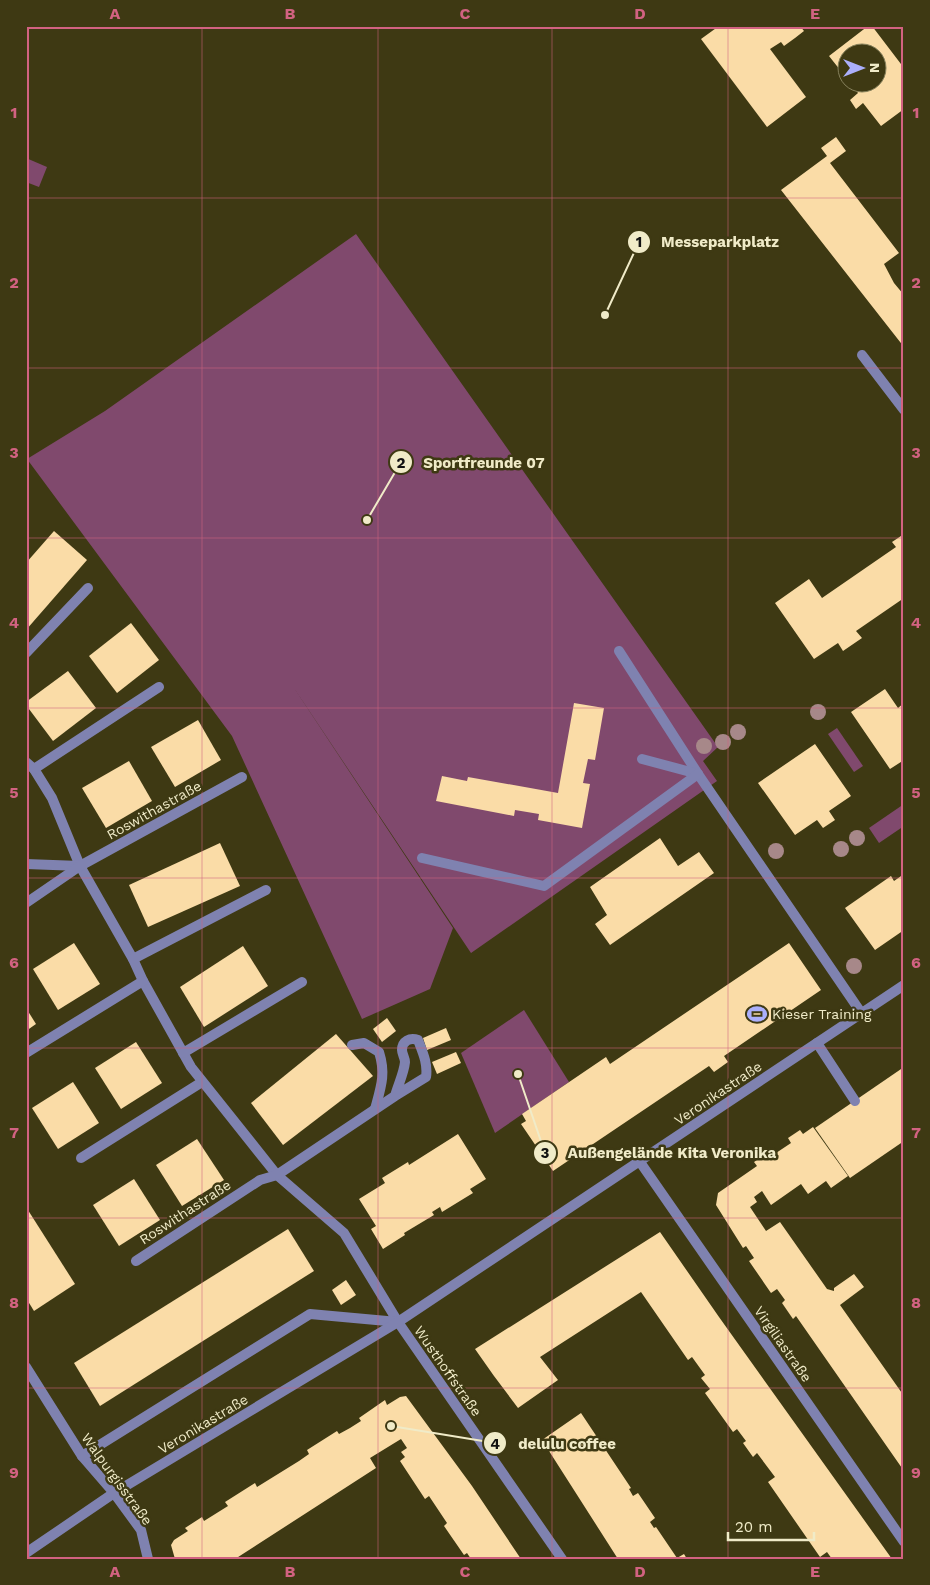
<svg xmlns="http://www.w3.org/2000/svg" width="930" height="1585" viewBox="0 0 930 1585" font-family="'Work Sans',sans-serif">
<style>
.green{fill:#80496d}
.building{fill:#fadca7}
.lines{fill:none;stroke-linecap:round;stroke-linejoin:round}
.service{stroke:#7f82b0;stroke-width:10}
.minor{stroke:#7f82b0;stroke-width:10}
.tree{fill:#a78889}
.grid{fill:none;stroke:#d26281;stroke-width:1;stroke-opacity:0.55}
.labels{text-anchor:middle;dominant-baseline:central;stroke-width:5;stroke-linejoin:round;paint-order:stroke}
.street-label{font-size:14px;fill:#f0ebc8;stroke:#3e3913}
.poi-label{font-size:14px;fill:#f0ebc8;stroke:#3e3913;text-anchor:start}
.leader{fill:none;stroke:#f0ebc8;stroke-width:2}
.callout-dot{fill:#f0ebc8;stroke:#3e3913;stroke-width:2}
.mark-label{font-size:15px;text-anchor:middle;font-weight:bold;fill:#111}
.callout-label{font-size:15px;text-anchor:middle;font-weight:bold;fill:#f0ebc8;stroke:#3e3913;stroke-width:5;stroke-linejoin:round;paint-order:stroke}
.neatline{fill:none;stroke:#d26281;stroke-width:2}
.grid-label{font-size:16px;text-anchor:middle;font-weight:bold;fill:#d26281}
</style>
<rect width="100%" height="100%" fill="#3e3913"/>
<g class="green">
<polygon points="26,158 47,167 39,187 26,182"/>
<polygon points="356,234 718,747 703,761 717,781 471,953 294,688 453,928 430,989 362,1019 232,736 27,459 105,411"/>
<polygon points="837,728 863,766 854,772 828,734"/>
<polygon points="904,804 904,826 879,843 869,828"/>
<polygon points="524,1010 569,1082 495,1133 461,1053"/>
</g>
<g class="building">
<polygon points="719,26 800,26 804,31 795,38 784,46 781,42 770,49 806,97 767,127 701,39"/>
<polygon points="868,26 872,26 904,68 904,109 881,126 863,103 856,109 850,100 858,93 850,82 878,82 878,52 848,52 848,80 829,56"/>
<polygon points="836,137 846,151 830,163 899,253 884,264 894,283 904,295 904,347 781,190 827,156 821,148"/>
<polygon points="54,531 87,560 26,630 26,563"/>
<polygon points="904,534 904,598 856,631 862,638 843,651 838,643 814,659 775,603 809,579 822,598 896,547 892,542"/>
<polygon points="131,623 159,660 117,693 89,656"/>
<polygon points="68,671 96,708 53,741 26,705 26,702"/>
<polygon points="885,689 898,708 904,703 904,760 890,769 851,712"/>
<polygon points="574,703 604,708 595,760 588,759 583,783 590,784 582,828 538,820 539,814 515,810 514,816 436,801 442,776 467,781 468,777 558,793"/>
<polygon points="198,720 221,760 175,787 151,747"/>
<polygon points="815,744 851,796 829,811 835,820 823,828 817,820 795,835 758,783"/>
<polygon points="129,761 152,801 106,828 82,788"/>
<polygon points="660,838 678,866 699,852 714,873 610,945 595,924 607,915 590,887"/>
<polygon points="220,843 240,886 148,927 129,885"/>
<polygon points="904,874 904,930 875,950 845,908 891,876 894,881"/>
<polygon points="74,943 100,984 58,1010 33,969"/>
<polygon points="789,943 821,990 724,1056 728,1062 714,1072 709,1066 553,1171 521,1124 526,1121 522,1114 606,1057 610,1064"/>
<polygon points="243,946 268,986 204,1027 180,987"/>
<polygon points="26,1008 36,1024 26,1031"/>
<polygon points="387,1018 396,1031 382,1042 373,1029"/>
<polygon points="446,1028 451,1040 427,1050 423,1038"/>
<polygon points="336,1034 373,1076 283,1145 251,1103"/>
<polygon points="136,1042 162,1083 121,1109 95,1068"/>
<polygon points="456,1052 461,1063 437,1074 432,1062"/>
<polygon points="904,1067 904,1141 850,1178 815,1128"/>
<polygon points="73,1082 99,1123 58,1149 32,1108"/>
<polygon points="813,1127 848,1176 831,1188 826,1181 808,1194 801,1184 771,1205 762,1191 754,1197 757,1202 750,1207 766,1231 780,1222 827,1289 834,1291 834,1288 854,1274 864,1287 840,1305 904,1396 904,1471 796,1316 793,1319 782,1303 785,1300 777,1289 771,1293 749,1261 754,1258 746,1246 743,1248 716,1205 718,1193 757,1166 754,1162 770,1151 773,1155 791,1143 788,1138 800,1130 803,1134"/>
<polygon points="458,1134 486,1179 470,1189 473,1193 442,1212 440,1207 432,1212 434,1215 404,1233 405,1235 383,1249 371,1229 376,1226 359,1199 385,1183 382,1178 408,1162 409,1165"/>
<polygon points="197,1139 224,1180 182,1206 156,1165"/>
<polygon points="134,1179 160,1220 119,1246 93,1205"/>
<polygon points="26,1207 75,1284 34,1311 26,1298"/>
<polygon points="288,1229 314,1271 100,1406 74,1363"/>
<polygon points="660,1232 719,1317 892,1559 832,1559 827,1552 820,1557 768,1482 775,1477 757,1453 753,1457 743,1443 746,1441 737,1429 733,1432 705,1393 710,1389 701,1378 705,1375 692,1357 688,1360 641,1292 540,1357 558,1380 518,1408 494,1376 475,1349"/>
<polygon points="346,1280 356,1295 341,1305 332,1290"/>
<polygon points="406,1396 472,1486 521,1559 471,1559 467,1553 464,1555 444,1526 447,1523 429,1496 425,1499 400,1461 405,1457 401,1452 407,1448 401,1439 370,1458 376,1468 235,1559 175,1559 171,1545 174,1540 188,1531 185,1528 202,1517 204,1521 228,1506 225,1502 255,1483 257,1487 299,1461 309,1454 307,1450 337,1431 339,1434 350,1428 361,1421 359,1418 385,1400 387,1405 400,1397"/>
<polygon points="581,1413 631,1488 629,1489 633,1496 638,1493 655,1518 650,1522 654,1528 656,1527 677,1558 684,1554 687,1559 618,1559 542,1440"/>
</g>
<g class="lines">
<g class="service">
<polyline points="862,355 904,410"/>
<polyline points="619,651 698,774 862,1014"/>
<polyline points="642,759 698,774"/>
<polyline points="422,858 544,886 698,774"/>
<polyline points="817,1043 855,1101"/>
<path d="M 352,1045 L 364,1043 L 379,1052 C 386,1074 381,1087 375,1109"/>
</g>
<g class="minor">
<polyline points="26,653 88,588"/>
<polyline points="26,762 34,769 52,798 80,866 133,959 143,981 191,1067 277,1175 344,1233 398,1322 562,1559"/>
<polyline points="34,769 159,687"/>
<polyline points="26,864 80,866"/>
<polyline points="26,903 80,866 242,777"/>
<polyline points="133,959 266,890"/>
<polyline points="26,1053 143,981"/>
<polyline points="183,1053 302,982"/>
<polyline points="81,1158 202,1082"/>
<polyline points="640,1162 904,1542"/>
<path d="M 136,1261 L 260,1180 L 277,1175 L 395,1096 L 426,1077 C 428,1064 423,1053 418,1040 C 410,1037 402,1041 402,1050 C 402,1054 405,1058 405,1062 C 404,1073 398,1085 395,1096"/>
<polyline points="26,1367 82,1456 114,1493 141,1530 148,1559"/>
<polyline points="82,1456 310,1314 398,1322"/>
<polyline points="26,1553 114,1493 398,1322 904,985"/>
</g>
</g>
<g class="tree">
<circle cx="818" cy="712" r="8"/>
<circle cx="738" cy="732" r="8"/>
<circle cx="723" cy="742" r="8"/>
<circle cx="704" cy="746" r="8"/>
<circle cx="857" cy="838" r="8"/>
<circle cx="841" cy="849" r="8"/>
<circle cx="776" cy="851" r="8"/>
<circle cx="854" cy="966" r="8"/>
</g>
<path class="grid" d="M 202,26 L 202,1559M 378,26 L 378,1559M 552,26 L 552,1559M 728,26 L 728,1559M 26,198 L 904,198M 26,368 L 904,368M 26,538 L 904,538M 26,708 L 904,708M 26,878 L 904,878M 26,1048 L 904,1048M 26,1218 L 904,1218M 26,1388 L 904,1388"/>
<defs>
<symbol id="stadium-bare" viewBox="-9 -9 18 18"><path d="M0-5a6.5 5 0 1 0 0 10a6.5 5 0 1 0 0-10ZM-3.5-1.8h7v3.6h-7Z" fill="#abaffb" stroke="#3e3913" stroke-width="2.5" paint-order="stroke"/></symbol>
</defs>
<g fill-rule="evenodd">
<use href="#stadium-bare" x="743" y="1000" width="28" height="28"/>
</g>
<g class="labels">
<g class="street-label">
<text transform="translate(154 810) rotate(-29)">Roswithastraße</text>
<text transform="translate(718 1093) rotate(-34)">Veronikastraße</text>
<text transform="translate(185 1212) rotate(-33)">Roswithastraße</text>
<text transform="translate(783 1344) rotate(55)">Virgiliastraße</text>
<text transform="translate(448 1371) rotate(55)">Wusthoffstraße</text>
<text transform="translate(203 1424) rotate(-31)">Veronikastraße</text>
<text transform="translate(117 1479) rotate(54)">Walpurgisstraße</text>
</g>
<g class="poi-label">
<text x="772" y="1014">Kieser Training</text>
</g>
</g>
<path class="leader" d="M605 315L639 242M367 520L401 462M518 1074L545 1153M391 1426L495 1443"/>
<g class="callout-dot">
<circle cx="605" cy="315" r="5"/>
<circle cx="367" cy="520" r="5"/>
<circle cx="518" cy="1074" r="5"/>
<circle cx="391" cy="1426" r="5"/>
<circle cx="639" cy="242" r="12"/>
<circle cx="401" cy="462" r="12"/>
<circle cx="545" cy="1153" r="12"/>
<circle cx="495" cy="1443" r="12"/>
</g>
<g class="mark-label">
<text x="639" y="247">1</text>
<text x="401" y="468">2</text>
<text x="545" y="1158">3</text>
<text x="495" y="1449">4</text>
</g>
<g class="callout-label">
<text x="720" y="247">Messeparkplatz</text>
<text x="484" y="468">Sportfreunde 07</text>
<text x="672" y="1158">Außengelände Kita Veronika</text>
<text x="567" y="1449">delulu coffee</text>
</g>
<rect width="930" height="1585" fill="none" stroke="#3e3913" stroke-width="55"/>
<g transform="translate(862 68) rotate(90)"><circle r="24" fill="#3e3913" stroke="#85805b"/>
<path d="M0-4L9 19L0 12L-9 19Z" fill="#abaffb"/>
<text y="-8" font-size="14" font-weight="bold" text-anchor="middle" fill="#f0ebc8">N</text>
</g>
<path d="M728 1532v8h86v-8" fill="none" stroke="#f0ebc8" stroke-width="2.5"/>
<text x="735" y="1532" font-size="15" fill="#f0ebc8" stroke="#3e3913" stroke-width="4" paint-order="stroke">20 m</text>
<rect x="28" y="28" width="874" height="1530" class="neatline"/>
<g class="grid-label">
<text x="115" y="19">A</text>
<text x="290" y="19">B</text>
<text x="465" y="19">C</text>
<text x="640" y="19">D</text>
<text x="815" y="19">E</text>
<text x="14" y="118">1</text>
<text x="916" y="118">1</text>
<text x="14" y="288">2</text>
<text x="916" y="288">2</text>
<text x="14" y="458">3</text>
<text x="916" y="458">3</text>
<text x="14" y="628">4</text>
<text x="916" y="628">4</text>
<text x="14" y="798">5</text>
<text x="916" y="798">5</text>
<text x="14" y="968">6</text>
<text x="916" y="968">6</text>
<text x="14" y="1138">7</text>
<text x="916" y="1138">7</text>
<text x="14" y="1308">8</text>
<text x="916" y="1308">8</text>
<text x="14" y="1478">9</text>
<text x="916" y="1478">9</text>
<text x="115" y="1577">A</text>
<text x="290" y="1577">B</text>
<text x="465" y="1577">C</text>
<text x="640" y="1577">D</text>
<text x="815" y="1577">E</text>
</g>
</svg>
